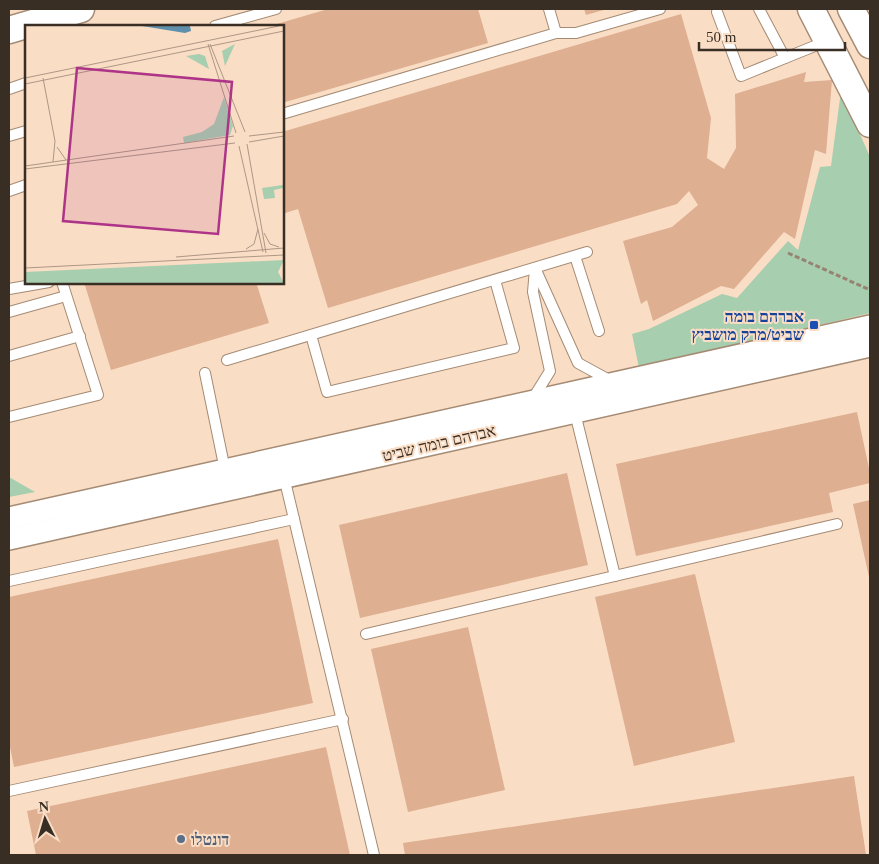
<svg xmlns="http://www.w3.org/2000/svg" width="879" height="864" viewBox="0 0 879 864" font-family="'Times New Roman',Heebo,serif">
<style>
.green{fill:#a6ceaf}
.building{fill:#deaf91}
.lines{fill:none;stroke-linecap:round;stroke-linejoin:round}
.service-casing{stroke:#a58b74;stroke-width:12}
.minor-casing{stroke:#a58b74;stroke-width:24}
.tertiary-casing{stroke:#a58b74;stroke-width:29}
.path{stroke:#978372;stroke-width:3;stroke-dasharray:5 2.5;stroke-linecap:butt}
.service{stroke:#fff;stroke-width:10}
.minor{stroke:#fff;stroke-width:21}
.tertiary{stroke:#fff;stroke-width:26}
.transit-dot{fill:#1a4fb4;stroke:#faddc5;stroke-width:2}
.service-dot{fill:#5c6f8a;stroke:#faddc5;stroke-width:2}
.labels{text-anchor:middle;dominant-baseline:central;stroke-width:4;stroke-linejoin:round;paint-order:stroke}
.transit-label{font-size:16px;font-weight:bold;fill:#164399;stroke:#faddc5;text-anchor:end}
.street-label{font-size:16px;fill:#392e24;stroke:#faddc5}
.service-label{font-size:16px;font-weight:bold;fill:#4e5e75;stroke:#faddc5;text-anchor:start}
.inset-road{fill:none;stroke:#ad9785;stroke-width:1}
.view{fill:#ae3488;fill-opacity:0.15;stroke:#ae3488;stroke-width:2.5}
.inset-edge{fill:none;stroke:#392e24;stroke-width:2.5}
</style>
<rect width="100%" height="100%" fill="#faddc5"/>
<g class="green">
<polygon points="841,91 870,157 870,313 639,368 632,334 649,329 722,294 737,298 788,241 798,250 820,167 831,166"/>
<polygon points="9,477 35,492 9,497"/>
</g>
<g class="building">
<polygon points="328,9 478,9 488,43 282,103 282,26 270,26"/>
<polygon points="584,9 607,9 586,15"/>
<polygon points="681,14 711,118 707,158 724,169 736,148 735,94 806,72 804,82 832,80 826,154 815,150 795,239 784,232 734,289 721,286 653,321 647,300 641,304 623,241 672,227 698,205 689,191 677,204 328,308 298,209 282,214 282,132"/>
<polygon points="84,282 256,282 269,323 111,370"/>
<polygon points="857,412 870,473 870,483 829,493 833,512 636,556 616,464"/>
<polygon points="567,473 588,565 360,618 339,525"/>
<polygon points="870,500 870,577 869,577 853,504"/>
<polygon points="278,539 313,703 14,767 9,742 9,597"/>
<polygon points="695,574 735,742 634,766 595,597"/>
<polygon points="468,627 505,790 408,812 371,649"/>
<polygon points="326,747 350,855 36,855 27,811"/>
<polygon points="854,776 866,855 405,855 403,843"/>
</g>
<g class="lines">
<defs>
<g id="service">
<polyline points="717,12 741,76 785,58 759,9"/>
<polyline points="215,26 276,9"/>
<polyline points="556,33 576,33 660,9"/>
<polyline points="785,58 827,41"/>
<polyline points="9,89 26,83"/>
<polyline points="282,114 556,33 549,9"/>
<polyline points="9,136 26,131"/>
<polyline points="9,191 26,185"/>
<polyline points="575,256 599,331"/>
<polyline points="535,268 578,363 611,381"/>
<polyline points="9,289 49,282"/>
<polyline points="9,312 66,296"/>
<polyline points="311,335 327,392 514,348 495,280"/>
<polyline points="9,356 80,336"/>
<polyline points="227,360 587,252"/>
<polyline points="205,373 225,470"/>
<polyline points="532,400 550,371 533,292 535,269"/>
<polyline points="575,413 615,576"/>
<polyline points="9,417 98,395 62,282"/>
<polyline points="284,477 374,855"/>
<polyline points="9,581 294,519"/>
<polyline points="366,634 837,524"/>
<polyline points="9,791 343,719"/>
</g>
<g id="minor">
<polyline points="9,518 870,326"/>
<polyline points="9,539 870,346"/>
</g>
<g id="tertiary">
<polyline points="811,9 870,124"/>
<polyline points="851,9 870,45"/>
<polyline points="9,30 81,9"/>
</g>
</defs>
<use href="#service" class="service-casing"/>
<use href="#minor" class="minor-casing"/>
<use href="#tertiary" class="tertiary-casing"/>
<polyline class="path" points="788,253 870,290"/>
<use href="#service" class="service"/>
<use href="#minor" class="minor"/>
<use href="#tertiary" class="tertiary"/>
</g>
<rect class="transit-dot" x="809" y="320" width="10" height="10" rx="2.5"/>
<circle class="service-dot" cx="181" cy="839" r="5"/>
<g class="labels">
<g class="transit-label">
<text x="804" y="316">אברהם בומה<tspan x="804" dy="18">שביט/מרק מושביץ</tspan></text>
</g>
<g class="street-label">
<text transform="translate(439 443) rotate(-13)">אברהם בומה שביט</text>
</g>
<g class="service-label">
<text x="191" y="839">דונטלו</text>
</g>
</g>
<g transform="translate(25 25)">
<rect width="259" height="259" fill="#faddc5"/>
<path d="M 210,19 L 200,41 L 197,26 ZM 174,29 L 180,31 L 184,44 L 161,31 ZM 199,72 L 208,101 L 205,110 L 159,118 L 158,112 L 177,107 L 189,99 ZM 258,160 L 258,163 L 249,165 L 250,173 L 239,174 L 237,163 ZM 259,235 L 253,247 L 259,258 L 0,258 L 0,247 Z" fill="#a6ceaf"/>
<path d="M 117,1 L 165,1 L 166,6 L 160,8 Z" fill="#5e90ac"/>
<path class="inset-road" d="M 183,19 L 211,108M 185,19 L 220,107M 0,53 L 254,1M 18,53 L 30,116 L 28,137M 0,59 L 259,6M 224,111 L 259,107M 224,117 L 259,111M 222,119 L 241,228M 214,121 L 238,227M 32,122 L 41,135M 0,141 L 209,111M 0,144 L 210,118M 239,208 L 245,219 L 254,222M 221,224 L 229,219 L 233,204M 151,232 L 259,223M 0,243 L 259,230"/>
<path class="view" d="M 52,43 L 207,57 L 193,209 L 38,196 Z"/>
<rect width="259" height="259" class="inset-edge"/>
</g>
<rect width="879" height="864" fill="none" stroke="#392e24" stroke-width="20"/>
<g transform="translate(45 819) rotate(355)" stroke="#faddc5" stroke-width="4" paint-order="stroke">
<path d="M0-4L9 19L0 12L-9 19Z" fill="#392e24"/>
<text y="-8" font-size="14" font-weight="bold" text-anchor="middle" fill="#392e24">N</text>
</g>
<path d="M699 42v8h146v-8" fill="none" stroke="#392e24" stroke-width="2.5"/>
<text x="706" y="42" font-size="15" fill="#392e24" stroke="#faddc5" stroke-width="4" paint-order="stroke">50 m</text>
</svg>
